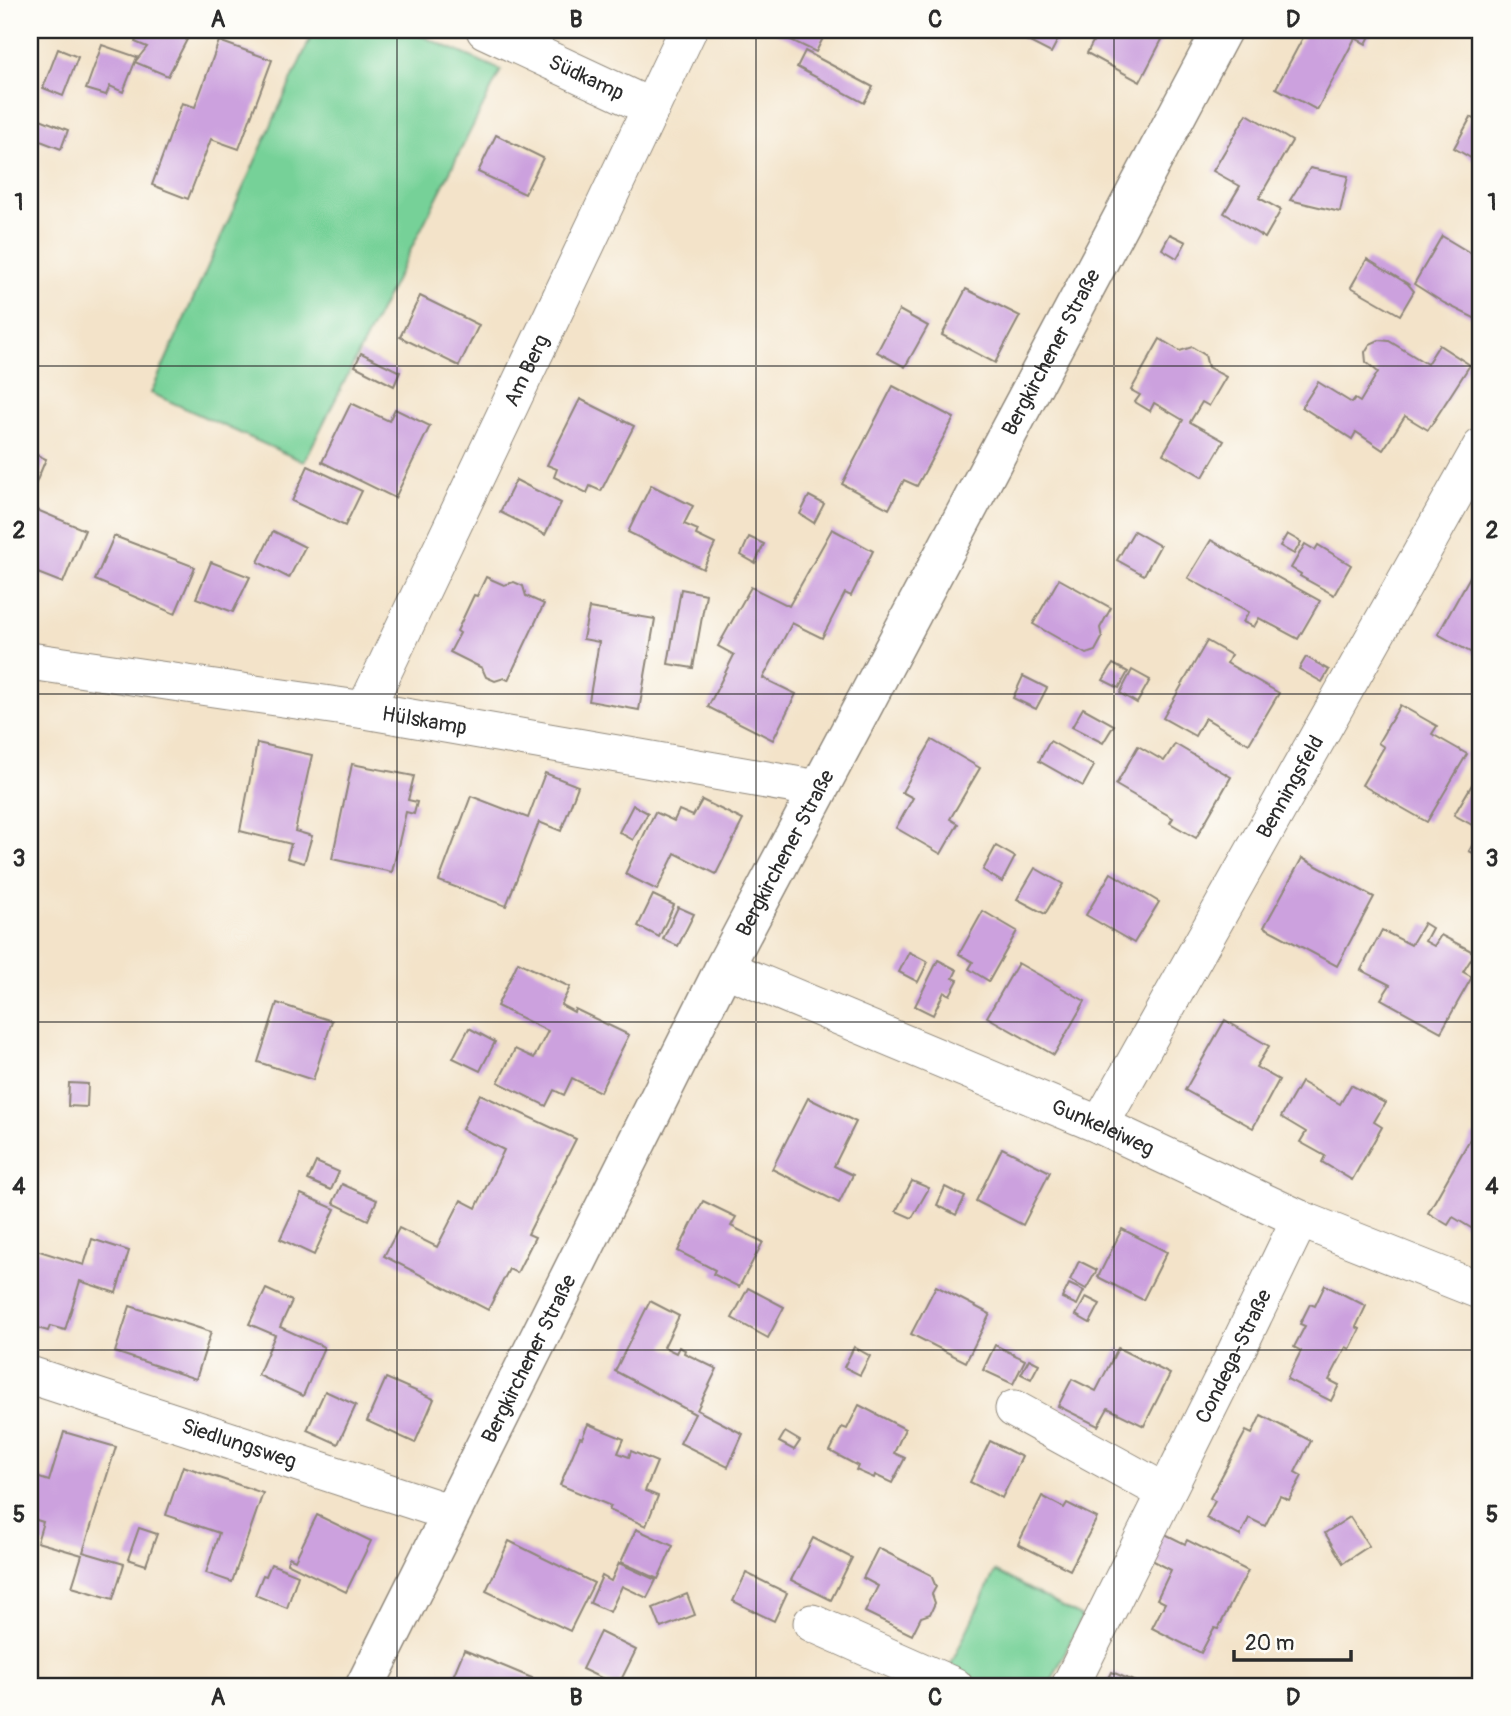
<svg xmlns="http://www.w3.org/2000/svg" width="1511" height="1716" viewBox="0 0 1511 1716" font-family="Pangolin,sans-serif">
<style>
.green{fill:#76d198;stroke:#507e62;stroke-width:2}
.building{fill:#cca1de}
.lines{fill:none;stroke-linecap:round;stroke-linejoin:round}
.street-casing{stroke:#8f877a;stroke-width:39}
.secondary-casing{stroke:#8f877a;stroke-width:41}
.street{stroke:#fff;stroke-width:37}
.secondary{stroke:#fff;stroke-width:38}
.grid{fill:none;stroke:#2b2b2b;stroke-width:2;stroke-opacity:0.55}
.labels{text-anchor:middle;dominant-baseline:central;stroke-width:5;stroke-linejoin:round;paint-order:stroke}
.street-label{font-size:21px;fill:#2b2b2b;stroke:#fdfcf7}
.neatline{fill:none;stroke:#2b2b2b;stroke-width:2.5}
.grid-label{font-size:23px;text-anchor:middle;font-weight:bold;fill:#2b2b2b}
</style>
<rect width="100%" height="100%" fill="#fdfcf7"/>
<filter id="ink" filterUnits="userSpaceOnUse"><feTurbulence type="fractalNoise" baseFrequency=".0143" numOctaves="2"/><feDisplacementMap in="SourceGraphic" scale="14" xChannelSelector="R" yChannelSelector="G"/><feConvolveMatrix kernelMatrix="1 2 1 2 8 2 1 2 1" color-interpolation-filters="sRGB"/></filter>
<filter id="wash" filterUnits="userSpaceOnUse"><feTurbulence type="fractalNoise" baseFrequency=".00686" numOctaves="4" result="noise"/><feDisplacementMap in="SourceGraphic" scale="28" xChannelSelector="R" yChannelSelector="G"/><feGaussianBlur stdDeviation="1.57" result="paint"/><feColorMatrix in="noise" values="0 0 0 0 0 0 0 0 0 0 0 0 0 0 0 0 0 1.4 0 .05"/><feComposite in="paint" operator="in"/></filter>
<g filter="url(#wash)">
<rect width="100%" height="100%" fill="#f3e3c9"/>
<g class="green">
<polygon points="314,30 408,30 501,70 304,462 151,393"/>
<polygon points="995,1571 1082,1617 1049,1686 979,1686 947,1673"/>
</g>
<g id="blocks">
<g class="building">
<polygon points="141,30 192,30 168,76 135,62 123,92 110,86 106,95 86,89 102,45 137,57 135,62 147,47 135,42"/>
<polygon points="770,30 827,30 816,52"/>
<polygon points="1019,30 1063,30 1051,53 1016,35"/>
<polygon points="1099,30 1167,30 1140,82 1087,53"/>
<polygon points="1307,30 1373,30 1366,44 1355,38 1317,110 1276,88"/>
<polygon points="219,41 272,60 239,149 211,139 188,199 152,185 182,103 195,107"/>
<polygon points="58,49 78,57 63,96 43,88"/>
<polygon points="805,51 873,87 864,103 797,67"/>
<polygon points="1247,114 1292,141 1259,198 1281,210 1265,238 1224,213 1240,186 1213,171"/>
<polygon points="30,115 68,130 61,149 30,137"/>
<polygon points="1471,117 1481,123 1481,164 1454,148"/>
<polygon points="496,135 543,158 525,194 478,172"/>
<polygon points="1310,168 1348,176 1340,212 1290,200"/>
<polygon points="1170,234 1186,242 1177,258 1162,249"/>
<polygon points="1442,236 1477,257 1481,248 1481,315 1478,320 1444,303 1414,284"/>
<polygon points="1367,259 1408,284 1414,291 1400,315 1351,287"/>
<polygon points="966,289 1020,316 995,363 942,335"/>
<polygon points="420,296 479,325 459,366 400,337"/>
<polygon points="899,310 928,326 905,367 877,352"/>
<polygon points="1160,339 1180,351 1192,347 1205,355 1208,367 1226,377 1209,406 1202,402 1190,422 1224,441 1203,477 1163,454 1183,420 1154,403 1150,411 1135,402 1140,395 1131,390"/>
<polygon points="1379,340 1389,341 1427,364 1439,345 1470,365 1428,430 1405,416 1383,450 1356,432 1352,439 1302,407 1318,382 1352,403 1355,399 1360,402 1378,372 1366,362 1365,352 1370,344"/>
<polygon points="361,353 400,372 394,386 355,366"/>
<polygon points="893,386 954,418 917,486 904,480 889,509 842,484"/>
<polygon points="580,399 634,426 601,491 590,486 587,493 554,477 557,469 547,465"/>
<polygon points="351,403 389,421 395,409 430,426 395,498 322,462"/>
<polygon points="30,452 46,459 30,497"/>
<polygon points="308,466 362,491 345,526 292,501"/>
<polygon points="516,480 561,503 545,535 500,512"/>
<polygon points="651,485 693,506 684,524 698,530 696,535 715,544 703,569 628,532"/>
<polygon points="809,496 824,504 814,523 800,514"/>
<polygon points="30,507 85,530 63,583 30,570"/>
<polygon points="832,529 873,551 851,596 845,593 822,638 792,623 763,678 796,694 773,740 708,707 734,655 718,646 751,587 789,606"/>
<polygon points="273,531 305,547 289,578 258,562"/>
<polygon points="1134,531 1160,546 1144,575 1117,560"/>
<polygon points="1287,534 1301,542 1294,554 1280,546"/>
<polygon points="114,536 195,567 175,614 95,580"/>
<polygon points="749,537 764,544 755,563 741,555"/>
<polygon points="1211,540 1320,601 1298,639 1259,618 1254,627 1243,622 1249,612 1188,578"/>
<polygon points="1305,544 1315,550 1318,545 1351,565 1334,595 1300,576 1301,574 1291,568"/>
<polygon points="211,562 250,577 233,612 196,598"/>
<polygon points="1471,575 1474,577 1472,581 1481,586 1481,658 1438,634"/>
<polygon points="486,577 504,585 514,582 523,586 526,596 544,604 508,680 504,678 495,681 486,677 482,668 450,652 460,633 457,631 474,595 477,596"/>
<polygon points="1059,579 1111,608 1100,628 1102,638 1095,651 1086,654 1033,624"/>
<polygon points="681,589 706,594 693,668 668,664"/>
<polygon points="589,608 655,619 639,710 589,701 599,642 583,639"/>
<polygon points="1207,641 1231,655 1227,663 1279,693 1249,744 1205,718 1195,736 1163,718"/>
<polygon points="1306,657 1329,670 1322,682 1299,669"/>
<polygon points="1113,664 1128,672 1119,688 1103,680"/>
<polygon points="1132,670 1150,680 1137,703 1120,693"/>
<polygon points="1023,676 1047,688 1036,709 1013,698"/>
<polygon points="1400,705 1437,726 1432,734 1467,754 1427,822 1362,785 1384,747 1378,743"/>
<polygon points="1083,708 1114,725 1103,743 1072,727"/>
<polygon points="932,740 980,768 950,819 958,824 941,854 896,828 913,798 902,792"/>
<polygon points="1050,741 1094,766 1083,786 1039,761"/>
<polygon points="257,743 312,755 295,831 312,836 304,863 287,858 291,844 240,831"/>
<polygon points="1175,744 1231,777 1196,838 1170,823 1173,818 1116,785 1138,746 1164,761"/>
<polygon points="352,764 414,776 408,800 417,802 414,814 406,812 392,872 332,859"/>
<polygon points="545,773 578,786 561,831 539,822 506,906 439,881 471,796 528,818"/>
<polygon points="1473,783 1481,788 1481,857 1469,851 1481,830 1454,815"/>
<polygon points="702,800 743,820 716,874 675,853 657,890 625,874 655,812 674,821 679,810 693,816"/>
<polygon points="633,805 648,813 633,840 619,832"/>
<polygon points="996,846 1015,857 1002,882 983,870"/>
<polygon points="1302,858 1374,897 1337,966 1264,927"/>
<polygon points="1035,868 1063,884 1045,914 1017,899"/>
<polygon points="1111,873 1159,902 1134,943 1086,915"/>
<polygon points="653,895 674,905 659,937 638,926"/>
<polygon points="678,907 694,914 678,946 663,939"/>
<polygon points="983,911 1017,931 989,981 969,969 973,962 959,954"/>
<polygon points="1424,923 1432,928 1425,941 1434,946 1441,935 1475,953 1463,972 1472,977 1441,1032 1381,999 1390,985 1361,970 1382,930 1411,945"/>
<polygon points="909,952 928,962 918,982 899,972"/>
<polygon points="938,960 957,970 953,978 958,980 950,995 944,992 933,1015 915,1006"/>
<polygon points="518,962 570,987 561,1005 574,1012 575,1009 629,1035 600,1092 572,1078 564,1095 554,1090 546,1106 498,1082 515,1049 534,1058 548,1031 497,1006"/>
<polygon points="1018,963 1085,1001 1054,1055 987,1017"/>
<polygon points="277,1003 332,1021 313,1080 258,1062"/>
<polygon points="1225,1020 1269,1046 1256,1067 1279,1080 1253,1128 1185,1090"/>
<polygon points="469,1028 495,1042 480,1071 453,1058"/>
<polygon points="1301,1082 1340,1104 1351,1085 1385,1103 1374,1122 1382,1127 1352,1180 1322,1162 1325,1156 1300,1142 1306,1132 1281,1117"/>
<polygon points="69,1083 88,1084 87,1107 68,1106"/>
<polygon points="480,1094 576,1139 528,1234 535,1237 517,1273 509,1269 488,1310 384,1256 399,1228 437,1247 461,1200 476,1208 504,1150 462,1129"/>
<polygon points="808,1098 856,1122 834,1166 853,1175 839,1203 772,1169"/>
<polygon points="1473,1134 1481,1139 1481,1234 1453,1217 1448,1225 1428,1213"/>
<polygon points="1002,1148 1050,1172 1023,1225 976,1201"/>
<polygon points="316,1162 339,1172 331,1190 308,1180"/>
<polygon points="912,1181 929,1188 912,1218 896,1211"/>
<polygon points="342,1184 377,1200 368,1220 333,1203"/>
<polygon points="945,1187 965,1197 956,1215 937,1205"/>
<polygon points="301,1194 335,1209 314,1255 280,1239"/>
<polygon points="703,1201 736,1217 731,1226 763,1242 739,1287 713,1274 715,1270 678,1251"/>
<polygon points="1122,1229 1167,1252 1143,1300 1098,1277"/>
<polygon points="92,1239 129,1251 116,1293 80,1281 65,1330 50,1326 48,1331 30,1326 30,1248 84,1265"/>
<polygon points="1079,1261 1097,1270 1086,1289 1070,1280"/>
<polygon points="1069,1284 1084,1291 1077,1305 1062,1298"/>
<polygon points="1325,1285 1366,1306 1356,1327 1360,1329 1350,1349 1346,1347 1329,1380 1339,1385 1331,1401 1287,1379 1301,1351 1294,1347 1305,1326 1300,1324 1310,1304 1315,1306"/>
<polygon points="936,1286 990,1314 966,1362 911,1334"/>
<polygon points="748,1288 784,1307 768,1338 732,1318"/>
<polygon points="266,1289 292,1301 280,1327 324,1347 303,1396 258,1375 275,1335 249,1324"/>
<polygon points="1086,1297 1100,1304 1090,1323 1076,1315"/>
<polygon points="650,1301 679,1316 664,1347 676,1353 679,1347 685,1350 684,1353 717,1369 697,1410 743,1434 728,1467 680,1443 695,1414 615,1371"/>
<polygon points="130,1306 211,1332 196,1379 115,1352"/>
<polygon points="995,1345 1025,1360 1013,1384 983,1370"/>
<polygon points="854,1347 870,1356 860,1375 844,1367"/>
<polygon points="1118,1348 1170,1374 1144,1426 1108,1408 1098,1426 1058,1406 1072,1379 1096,1391"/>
<polygon points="1029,1359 1039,1364 1031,1379 1021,1374"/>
<polygon points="386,1378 434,1399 415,1443 367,1421"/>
<polygon points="325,1391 356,1405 338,1444 307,1430"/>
<polygon points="859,1405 905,1429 894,1453 905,1458 892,1483 875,1475 874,1478 856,1470 858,1466 830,1451 842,1427 847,1429"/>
<polygon points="1261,1415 1311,1441 1295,1472 1302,1476 1289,1500 1280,1496 1265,1526 1249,1518 1240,1536 1206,1518 1215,1501 1210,1498 1246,1431 1252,1434"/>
<polygon points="588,1424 624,1439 618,1453 629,1457 631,1451 657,1462 645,1491 658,1496 646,1526 609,1510 611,1506 560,1485 580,1437 582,1438"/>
<polygon points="64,1432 116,1447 83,1552 124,1564 113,1599 72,1587 82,1555 37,1542 43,1522 30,1518 30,1475 49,1481"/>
<polygon points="785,1432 800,1441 794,1450 779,1442"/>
<polygon points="990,1441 1022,1457 1002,1498 970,1482"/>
<polygon points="183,1466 263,1493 232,1582 206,1573 219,1533 166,1515"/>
<polygon points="1042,1496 1064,1508 1067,1503 1097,1518 1070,1570 1018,1544"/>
<polygon points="317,1515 371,1541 346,1592 287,1563 289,1557 295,1560"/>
<polygon points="1350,1517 1369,1546 1343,1563 1325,1533"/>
<polygon points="139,1528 157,1534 146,1565 128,1559"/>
<polygon points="636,1529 673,1546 658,1579 621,1562"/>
<polygon points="1163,1533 1185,1544 1187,1540 1248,1571 1218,1629 1214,1628 1201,1653 1152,1628 1165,1603 1157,1599 1171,1570 1150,1559"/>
<polygon points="813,1538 852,1558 831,1600 791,1580"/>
<polygon points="509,1541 594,1583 570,1631 486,1591"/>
<polygon points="878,1548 931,1575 936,1587 932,1594 935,1603 930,1614 921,1617 912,1635 865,1612 878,1586 863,1578"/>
<polygon points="619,1563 656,1580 647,1598 622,1586 610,1612 590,1603 602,1576 611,1581"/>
<polygon points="271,1564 298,1575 287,1608 255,1595 263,1575 266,1576"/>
<polygon points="746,1573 787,1593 774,1621 733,1601"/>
<polygon points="687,1594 695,1615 661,1628 653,1608"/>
<polygon points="600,1632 636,1650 618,1686 582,1669"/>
<polygon points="464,1650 508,1668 551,1686 449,1686"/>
<polygon points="1112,1672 1145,1686 1105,1686"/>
<polygon points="828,1680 842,1686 825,1686"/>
</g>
</g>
</g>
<g filter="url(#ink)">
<use href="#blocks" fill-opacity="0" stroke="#8f877a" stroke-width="2"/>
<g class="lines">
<defs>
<g id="street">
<path id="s1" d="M 485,30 L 650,107"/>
<path id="s2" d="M 30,661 L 365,710 L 818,789"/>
<path id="s3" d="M 365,710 L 688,30"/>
<path id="s4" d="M 724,968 L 1100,1125 L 1300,1219 L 1481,1291"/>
<path id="s5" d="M 1100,1125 L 1481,447"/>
<path id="s6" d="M 30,1375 L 451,1513"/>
<polyline points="1014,1409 1165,1492"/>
<polyline points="812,1623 954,1686"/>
<path id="s7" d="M 1070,1686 L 1233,1358 L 1300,1219"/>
</g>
<g id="secondary">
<path id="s8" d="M 365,1686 L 724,968 L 1222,30"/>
</g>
</defs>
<use href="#street" class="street-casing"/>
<use href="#secondary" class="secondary-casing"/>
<use href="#street" class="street"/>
<use href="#secondary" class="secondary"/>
</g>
</g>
<path class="grid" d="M 397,30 L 397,1686M 756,30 L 756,1686M 1114,30 L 1114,1686M 30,366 L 1481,366M 30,694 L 1481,694M 30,1022 L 1481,1022M 30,1350 L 1481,1350"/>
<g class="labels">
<g class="street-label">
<text stroke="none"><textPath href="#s1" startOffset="112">Südkamp</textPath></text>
<text stroke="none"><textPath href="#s8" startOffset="1500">Bergkirchener Straße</textPath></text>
<text stroke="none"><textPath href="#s3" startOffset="376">Am Berg</textPath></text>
<text stroke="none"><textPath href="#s2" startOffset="399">Hülskamp</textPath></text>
<text stroke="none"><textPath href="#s5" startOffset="388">Benningsfeld</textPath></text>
<text stroke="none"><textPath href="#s8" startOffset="933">Bergkirchener Straße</textPath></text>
<text stroke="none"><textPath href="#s4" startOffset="411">Gunkeleiweg</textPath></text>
<text stroke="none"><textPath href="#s7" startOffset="368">Condega-Straße</textPath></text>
<text stroke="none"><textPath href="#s8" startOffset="366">Bergkirchener Straße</textPath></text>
<text stroke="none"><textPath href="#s6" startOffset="220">Siedlungsweg</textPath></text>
</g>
</g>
<rect width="1511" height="1716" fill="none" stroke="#fdfcf7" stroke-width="77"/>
<path d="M1234 1650v10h117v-10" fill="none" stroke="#2b2b2b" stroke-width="3.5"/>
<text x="1245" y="1650" font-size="21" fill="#2b2b2b" stroke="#fdfcf7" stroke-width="5" paint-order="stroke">20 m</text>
<rect x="38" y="38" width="1434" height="1640" class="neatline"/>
<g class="grid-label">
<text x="218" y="27">A</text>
<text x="576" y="27">B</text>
<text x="935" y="27">C</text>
<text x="1293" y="27">D</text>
<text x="19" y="210">1</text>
<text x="1492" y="210">1</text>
<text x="19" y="538">2</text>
<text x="1492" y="538">2</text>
<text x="19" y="866">3</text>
<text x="1492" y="866">3</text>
<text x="19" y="1194">4</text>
<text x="1492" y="1194">4</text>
<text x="19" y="1522">5</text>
<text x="1492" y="1522">5</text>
<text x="218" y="1705">A</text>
<text x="576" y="1705">B</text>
<text x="935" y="1705">C</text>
<text x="1293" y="1705">D</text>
</g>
</svg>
